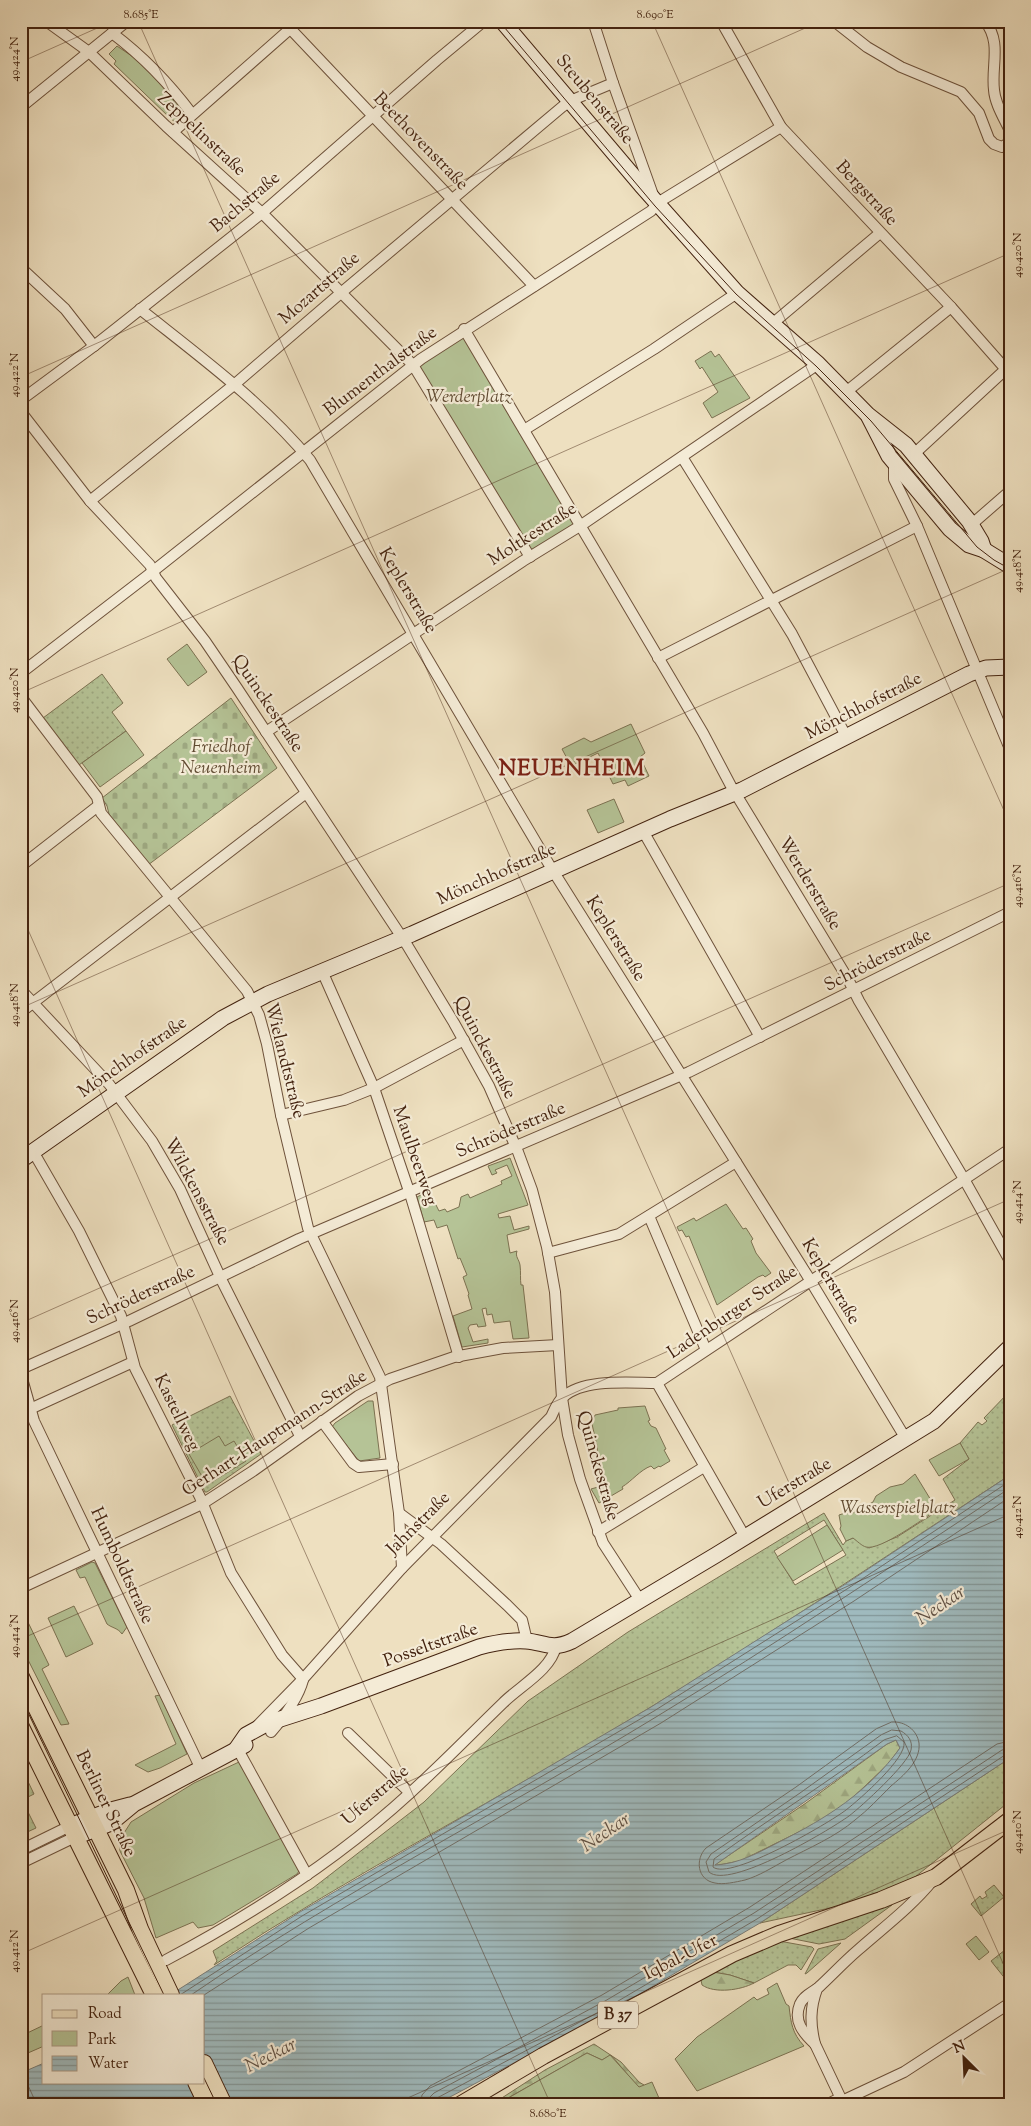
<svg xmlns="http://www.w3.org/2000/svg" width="1031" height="2126" viewBox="0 0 1031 2126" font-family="'Sorts Mill Goudy',serif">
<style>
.grass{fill:url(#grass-dots);stroke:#7c7252;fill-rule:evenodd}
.forest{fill:url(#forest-firs);stroke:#7c7252}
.cemetery{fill:url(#cemetery-stones);stroke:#7c7252}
.green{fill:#b5c396;stroke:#7c7252}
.water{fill:url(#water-rules);stroke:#7a7d78;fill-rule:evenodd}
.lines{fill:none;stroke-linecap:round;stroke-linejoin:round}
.shore{stroke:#716e66;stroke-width:1}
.street-casing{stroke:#6e523b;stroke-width:12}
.secondary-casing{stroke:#43220f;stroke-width:17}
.primary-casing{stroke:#43220f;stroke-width:18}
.street{stroke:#f4ebd6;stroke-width:10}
.secondary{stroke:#f4ebd6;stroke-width:15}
.primary{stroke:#eee0c0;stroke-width:16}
.tram{stroke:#43220f;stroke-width:1}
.ticks{fill:none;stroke:#43220f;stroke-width:1;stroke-opacity:0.45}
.labels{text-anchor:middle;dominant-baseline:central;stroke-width:4.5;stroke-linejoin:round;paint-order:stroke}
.shield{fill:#f4ebd6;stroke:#785e4b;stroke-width:1}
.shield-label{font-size:16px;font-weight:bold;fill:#43220f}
.street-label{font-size:18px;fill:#43220f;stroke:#f4ebd6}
.park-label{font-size:18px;font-style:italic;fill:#604a31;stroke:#f4ebd6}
.water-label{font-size:19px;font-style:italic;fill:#5f5044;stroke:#f4ebd6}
.district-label{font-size:22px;font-weight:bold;letter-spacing:1px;fill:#7a1f14;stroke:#f4ebd6}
.neatline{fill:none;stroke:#43220f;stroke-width:2}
.ticks-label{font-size:12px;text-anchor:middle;fill:#43220f}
</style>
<defs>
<pattern id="grass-dots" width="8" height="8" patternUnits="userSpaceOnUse" patternTransform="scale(1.25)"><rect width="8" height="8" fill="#b5c396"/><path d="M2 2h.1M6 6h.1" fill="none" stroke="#9da780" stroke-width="1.8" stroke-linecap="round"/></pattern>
<pattern id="forest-firs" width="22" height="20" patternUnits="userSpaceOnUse" patternTransform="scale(1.25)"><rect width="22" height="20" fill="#b5c396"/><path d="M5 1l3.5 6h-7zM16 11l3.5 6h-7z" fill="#9da780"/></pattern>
<pattern id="cemetery-stones" width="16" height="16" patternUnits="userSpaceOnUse" patternTransform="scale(1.25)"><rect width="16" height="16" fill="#b5c396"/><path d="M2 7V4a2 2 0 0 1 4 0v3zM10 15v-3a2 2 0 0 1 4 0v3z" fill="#9da780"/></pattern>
<pattern id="water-rules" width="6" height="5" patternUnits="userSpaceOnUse" patternTransform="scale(1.25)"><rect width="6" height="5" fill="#9fbabe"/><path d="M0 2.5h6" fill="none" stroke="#839799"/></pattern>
</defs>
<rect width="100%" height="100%" fill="#eee0c0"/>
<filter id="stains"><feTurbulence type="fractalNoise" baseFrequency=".004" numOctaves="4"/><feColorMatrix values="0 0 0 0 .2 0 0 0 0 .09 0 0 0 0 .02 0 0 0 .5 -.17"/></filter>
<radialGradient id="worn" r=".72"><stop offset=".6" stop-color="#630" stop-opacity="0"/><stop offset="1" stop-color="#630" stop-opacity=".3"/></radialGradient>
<g class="grass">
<polygon points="102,674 123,703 112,712 126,731 79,765 43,718"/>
<path d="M 1010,1391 L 1010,1475 C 891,1553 772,1633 651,1707 C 507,1795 355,1872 214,1965 L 217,1961 L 213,1951 L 313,1888 L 424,1802 L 528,1701 L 628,1632 L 824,1513 L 843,1545 L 846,1541 L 853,1538 L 869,1548 L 897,1537 L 955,1500 L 943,1479 L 969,1459 L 960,1443 L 978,1422 L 982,1425 L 987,1421 L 984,1418 ZM 824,1520 L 846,1555 L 795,1585 L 774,1551 Z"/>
<polygon points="230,1396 261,1454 207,1492 205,1492 172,1425"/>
<polygon points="1010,1758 1010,1801 905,1885 844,1905 760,1923"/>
<polygon points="21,1767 34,1794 22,1800 36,1828 21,1835"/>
<polygon points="994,1885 1004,1897 981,1916 971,1904 980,1896 982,1899 987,1896 985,1892"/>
<polygon points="892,1905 845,1939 819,1944 784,1937"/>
<polygon points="779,1941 812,1947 814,1949 801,1970 796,1965 788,1965 754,1983 730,1975 713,1972 746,1955"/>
<polygon points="841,1943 807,1973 805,1974 818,1949"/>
<polygon points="1010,1946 1010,1979 1007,1981 991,1961"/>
</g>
<g class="forest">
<polygon points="896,1740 900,1748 889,1763 864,1787 843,1806 813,1825 740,1861 713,1866 806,1803 887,1744"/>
<path d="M 713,1972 L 730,1975 L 754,1983 C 741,1990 715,1994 702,1985 L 701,1980 Z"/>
<polygon points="594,2044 621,2062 639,2082 644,2085 639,2088 611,2055 602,2060 587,2053 496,2105 491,2105 545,2070"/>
</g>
<polygon class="cemetery" points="231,698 277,768 148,865 109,814 107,806 102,798"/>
<g class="green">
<polygon points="117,46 154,71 187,113 175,122 170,118 114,64 116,61 109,54"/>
<polygon points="462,334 573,520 574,525 531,552 418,364"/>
<polygon points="711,351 715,357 719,354 750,398 712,418 703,403 718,392 702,367 700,369 695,361"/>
<polygon points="187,644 207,672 188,686 167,659"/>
<polygon points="631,724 645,753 640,757 649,776 628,786 625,780 613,784 598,753 571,766 562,749 584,738 591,742"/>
<polygon points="126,731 144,755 100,787 82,763"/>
<polygon points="614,799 624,822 598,833 587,810"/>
<path d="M 510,1158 L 528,1205 L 498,1214 L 499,1218 L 510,1216 L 514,1230 L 529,1226 L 529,1229 L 507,1235 L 510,1253 L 517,1251 C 515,1257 519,1259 520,1265 C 521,1272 520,1279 521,1285 L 523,1285 L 529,1338 L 513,1339 L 510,1321 L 494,1323 L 492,1314 L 487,1315 L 486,1308 L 482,1309 L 486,1326 L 478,1327 L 477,1324 L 470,1325 L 468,1328 L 473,1342 L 488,1339 L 488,1343 L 462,1347 L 453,1316 L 472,1309 L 468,1295 L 469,1294 L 463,1277 L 467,1275 L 460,1258 L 458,1259 L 447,1225 L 437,1228 L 434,1220 L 424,1222 L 417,1197 L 429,1191 L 439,1211 L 445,1209 L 447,1212 L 459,1207 L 461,1197 L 468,1194 L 470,1198 L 502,1184 L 501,1181 L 512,1176 L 507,1165 L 495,1170 L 497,1173 L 492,1175 L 488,1166 Z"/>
<polygon points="726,1204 743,1229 746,1228 753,1239 751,1241 756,1253 771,1273 765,1277 763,1275 758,1277 717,1305 689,1236 686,1237 682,1230 679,1231 677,1227 694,1218 696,1221"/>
<polygon points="368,1401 373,1401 380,1458 359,1461 332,1427 335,1423"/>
<path d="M 645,1406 L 650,1420 L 648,1421 L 651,1426 L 656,1428 L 666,1449 L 664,1450 L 670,1461 L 660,1467 L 659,1466 L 654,1469 L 651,1466 C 640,1470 632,1481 622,1487 L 623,1489 L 599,1503 L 591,1489 L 605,1485 L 598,1461 L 597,1446 L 592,1424 L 595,1415 L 618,1410 L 618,1408 Z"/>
<polygon points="219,1436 225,1446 234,1441 246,1461 207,1485 189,1454"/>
<polygon points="960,1443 969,1459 939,1476 929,1460"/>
<path d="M 915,1474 L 937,1510 C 924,1518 880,1551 866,1547 C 862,1546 857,1541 853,1538 L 846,1541 L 840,1529 L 841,1526 L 839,1515 L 845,1513 L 851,1514 L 873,1502 L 876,1496 L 890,1487 L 903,1484 Z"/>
<polygon points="827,1525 843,1550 793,1581 777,1557"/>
<path d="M 92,1562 L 95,1563 L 127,1627 L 122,1634 C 118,1628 112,1628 107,1624 L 85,1577 L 80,1578 L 76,1570 Z"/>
<polygon points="74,1606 93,1644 66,1657 48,1618"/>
<polygon points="21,1608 49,1665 42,1669 69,1724 61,1725 21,1646"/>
<polygon points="160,1695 187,1754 160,1768 148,1772 135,1765 176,1744 155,1696"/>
<polygon points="239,1762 299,1871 297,1874 213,1925 198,1928 193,1922 156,1938 144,1898 120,1851 119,1841 131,1822 194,1783"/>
<polygon points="976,1936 989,1952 979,1960 966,1944"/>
<polygon points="128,1977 135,1995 107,1995 121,1981"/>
<path d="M 777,1983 L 786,2004 L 789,2006 C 791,2023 792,2033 804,2046 L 697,2091 L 675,2059 L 697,2037 L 754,1997 L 757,2000 L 769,1994 L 767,1989 Z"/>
<polygon points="44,2025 44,2046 21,2056 21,2036"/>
<polygon points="587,2053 602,2060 610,2055 639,2087 652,2082 662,2105 496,2105"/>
</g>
<path class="water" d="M 1010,1475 L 1010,1758 L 760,1923 L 611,2011 L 435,2105 L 21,2105 L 21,2073 L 44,2063 L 44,2082 L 204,2082 L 204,1995 L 170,1995 L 300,1912 L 651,1707 L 844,1585 ZM 896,1740 L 900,1748 C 868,1792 827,1818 779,1842 C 758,1853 738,1864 715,1865 L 887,1744 Z"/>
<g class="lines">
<g class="shore">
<path d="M 892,1722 C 905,1721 917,1730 919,1743 C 921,1761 903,1776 891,1786 C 879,1798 868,1810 855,1820 C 835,1837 809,1848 786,1860 C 773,1867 759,1876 745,1880 C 736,1882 723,1885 715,1883 C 697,1880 695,1859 706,1848 L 796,1787 L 876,1729 Z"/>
<path d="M 892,1730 L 901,1731 C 908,1735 913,1741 911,1750 C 908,1764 862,1806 849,1816 C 828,1831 729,1890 709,1872 L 706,1862 L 711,1854 L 800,1793 L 881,1735 Z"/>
<path d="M 897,1736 L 904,1742 C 907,1758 860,1799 846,1810 C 829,1823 730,1881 713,1867 L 714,1859 C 770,1818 829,1782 884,1740 Z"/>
<polyline points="180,1995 302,1916 654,1711 847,1589 1010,1481"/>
<path d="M 191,1995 C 340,1893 502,1811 656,1717 C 776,1644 893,1565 1010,1488"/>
<polyline points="204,1995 309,1928 661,1723 854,1601 1010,1497"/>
<polyline points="420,2105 422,2095 430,2086 602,1995 750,1907 997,1744 1010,1741"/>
<polyline points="428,2105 429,2098 434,2093 605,2001 754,1913 1002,1750 1010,1748"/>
<polyline points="434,2105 437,2098 608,2007 757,1919 1005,1755 1010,1754"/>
</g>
<defs>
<g id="street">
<polyline points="46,21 89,52 166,126 262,213 413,365 530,557"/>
<polyline points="283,21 534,286"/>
<polyline points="593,21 613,83 653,195"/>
<polyline points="721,21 781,127 951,307 1010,374"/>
<polyline points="834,21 867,47 901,67 961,92 979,113 989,139 994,144 1002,147 1010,142"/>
<path d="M 985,21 C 1002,43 991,65 994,90 C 995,104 1004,118 1010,131"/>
<path d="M 112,33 C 144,57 168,82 192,114"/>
<polyline points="21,107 127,21"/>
<polyline points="173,132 299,21"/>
<polyline points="21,268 65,309 94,346"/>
<path d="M 140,309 C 199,356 261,401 310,460 L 550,866 L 807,1275 L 906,1439"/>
<polyline points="772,324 880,233"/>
<polyline points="464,329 703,733 731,786 848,979 859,1001 964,1179 1010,1261"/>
<polyline points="846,392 951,307"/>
<polyline points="21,400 94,346 262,213 437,60 484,21"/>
<polyline points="21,412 90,501 150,565 156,578 205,641 237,688 407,945 454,1023 489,1086 518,1152 532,1190 547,1247 555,1292 562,1398 568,1435 580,1479 603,1543 640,1600"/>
<polyline points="524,430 654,349 737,293"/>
<polyline points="914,454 1006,369"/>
<polyline points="682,457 792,634 846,736"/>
<polyline points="894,461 894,479 917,526 1010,749"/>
<polyline points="90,501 235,384 342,292 562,107 570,101 613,83"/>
<polyline points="971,525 1010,491"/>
<polyline points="658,658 917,526"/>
<polyline points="21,673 147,576 421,359 651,211 659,202 781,127"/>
<polyline points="21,697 97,797 101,813 247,991 259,1015 267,1044 281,1115 308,1228 380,1377 399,1513 402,1568"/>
<polyline points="266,732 523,561 580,526 818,364"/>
<polyline points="643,831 760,1037"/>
<polyline points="21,866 98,806"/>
<polyline points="322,971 374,1088 411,1197 459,1357"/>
<polyline points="21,990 109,1084 152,1141 180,1189 222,1281 300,1436"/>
<polyline points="21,1012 306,793"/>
<polyline points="281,1115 344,1100 374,1088 464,1040"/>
<polyline points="34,1153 79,1231 121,1316 135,1368 200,1497 231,1573 282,1655 303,1679"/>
<polyline points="649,1216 706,1350"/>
<polyline points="548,1253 619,1234 736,1162"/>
<polyline points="21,1369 129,1321 299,1239 689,1072 1010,912"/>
<polyline points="21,1375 34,1421 200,1767"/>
<polyline points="657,1383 745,1537"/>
<polyline points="30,1409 133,1362"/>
<polyline points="322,1421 353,1463 359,1467 393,1464"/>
<polyline points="399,1513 441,1544 507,1605 522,1620 527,1641"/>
<polyline points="598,1532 704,1467"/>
<polyline points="21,1588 202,1504 253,1471 358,1396 390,1379 454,1357 503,1348 558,1345"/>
<path d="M 258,1725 L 303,1679 L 402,1568 L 551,1417 C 554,1411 557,1402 563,1397 C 584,1378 630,1383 657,1383 L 1010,1149"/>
<path d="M 271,1732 C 284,1717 298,1699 303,1680"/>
<polyline points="348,1733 410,1793"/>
<polyline points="237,1748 307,1875"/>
<polyline points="21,1850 70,1826"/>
<polyline points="21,1863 75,1837"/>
<path d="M 166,1960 C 253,1914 337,1860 410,1793 C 442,1764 472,1733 503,1703 C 520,1686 551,1670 556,1646"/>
<path d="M 817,1989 C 810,2008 810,2024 815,2044 L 844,2105"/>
<path d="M 815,2044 C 803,2033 793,2021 800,2004 C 804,1995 812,1993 819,1987 C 832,1975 844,1962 858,1950 C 884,1927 911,1907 933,1880"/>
<polyline points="842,2101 904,2072 1010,2003"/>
<polyline points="826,2105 840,2098"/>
</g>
<g id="secondary">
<polyline points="502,21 641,185 737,293 818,364 868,415 906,445 969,521 981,541 984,550"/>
<polyline points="869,417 889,456 950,529 969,545 984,550 1010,566"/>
<polyline points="21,1160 223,1018 268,994 412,934 670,819 742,790 969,674 986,668 1010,667"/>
<path d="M 237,1748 L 246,1735 L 268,1723 L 321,1706 L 479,1647 C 494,1643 510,1640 526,1641 C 544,1642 551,1651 572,1641 L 716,1555 L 934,1421 L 1010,1347"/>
<polyline points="70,1826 111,1810 130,1805"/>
<polyline points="75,1837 111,1823 134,1804 245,1745"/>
</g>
<g id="primary">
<polyline points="21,1677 126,1890 140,1929 171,1995"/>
<polyline points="21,1727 154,1995"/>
<polyline points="204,2063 224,2105"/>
<polyline points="196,2082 207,2105"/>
<polyline points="460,2105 543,2056 732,1954 779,1934 881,1900 936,1877 1010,1820"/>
</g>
</defs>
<use href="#street" class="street-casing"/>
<use href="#secondary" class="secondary-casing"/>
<use href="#primary" class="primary-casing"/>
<use href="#street" class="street"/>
<use href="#secondary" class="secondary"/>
<use href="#primary" class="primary"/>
<g class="tram">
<polyline points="499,21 655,206 736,294 816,366 871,421 977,547 994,560 1010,569"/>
<polyline points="21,1698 164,1995"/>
<polyline points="204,2078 217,2105"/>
</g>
</g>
<path class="ticks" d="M 138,21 L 1010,1979M 652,21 L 1010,824M 21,62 L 113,21M 21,377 L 821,21M 21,693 L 1010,253M 21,914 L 551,2105M 21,1008 L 1010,568M 21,1323 L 1010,883M 21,1639 L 1010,1199M 21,1954 L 1010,1514M 21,2070 L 37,2105M 392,2105 L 1010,1829"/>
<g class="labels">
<rect class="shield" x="598" y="2001.5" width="40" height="27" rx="4"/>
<g class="shield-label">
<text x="618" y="2015">B 37</text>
</g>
<g class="street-label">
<text transform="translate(594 100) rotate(50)">Steubenstraße</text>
<text transform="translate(201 135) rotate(43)">Zeppelinstraße</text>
<text transform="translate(420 142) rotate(46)">Beethovenstraße</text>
<text transform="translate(866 194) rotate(47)">Bergstraße</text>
<text transform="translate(246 203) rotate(-40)">Bachstraße</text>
<text transform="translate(320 289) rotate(-41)">Mozartstraße</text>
<text transform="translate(381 372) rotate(-37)">Blumenthalstraße</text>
<text transform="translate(533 535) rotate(-33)">Moltkestraße</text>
<text transform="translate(407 591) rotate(59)">Keplerstraße</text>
<text transform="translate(267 704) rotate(56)">Quinckestraße</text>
<text transform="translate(864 707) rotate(-27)">Mönchhofstraße</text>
<text transform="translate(497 875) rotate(-24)">Mönchhofstraße</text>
<text transform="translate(809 884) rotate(59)">Werderstraße</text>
<text transform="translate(615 939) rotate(58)">Keplerstraße</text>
<text transform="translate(878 961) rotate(-27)">Schröderstraße</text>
<text transform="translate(484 1048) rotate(62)">Quinckestraße</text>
<text transform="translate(133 1058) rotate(-35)">Mönchhofstraße</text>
<text transform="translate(284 1061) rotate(76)">Wielandtstraße</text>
<text transform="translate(511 1131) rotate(-23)">Schröderstraße</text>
<text transform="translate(414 1156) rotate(71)">Maulbeerweg</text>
<text transform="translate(196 1192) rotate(62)">Wilckensstraße</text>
<text transform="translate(830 1282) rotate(59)">Keplerstraße</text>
<text transform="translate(141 1296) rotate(-25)">Schröderstraße</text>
<text transform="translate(733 1313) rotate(-34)">Ladenburger Straße</text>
<text transform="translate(176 1413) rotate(64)">Kastellweg</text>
<text transform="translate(275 1434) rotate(-33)">Gerhart-Hauptmann-Straße</text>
<text transform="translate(597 1466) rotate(74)">Quinckestraße</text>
<text transform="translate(795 1484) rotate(-31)">Uferstraße</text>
<text transform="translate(419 1524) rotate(-45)">Jahnstraße</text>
<text transform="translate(121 1566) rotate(65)">Humboldtstraße</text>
<text transform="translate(431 1646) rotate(-20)">Posseltstraße</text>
<text transform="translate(376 1796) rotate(-41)">Uferstraße</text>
<text transform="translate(105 1804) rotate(64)">Berliner Straße</text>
<text transform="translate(681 1958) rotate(-27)">Iqbal-Ufer</text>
</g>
<g class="park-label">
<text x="469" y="398">Werderplatz</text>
<text x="221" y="748">Friedhof<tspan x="221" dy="21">Neuenheim</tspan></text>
<text x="898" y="1509">Wasserspielplatz</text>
</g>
<g class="water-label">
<text transform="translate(941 1606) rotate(-34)">Neckar</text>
<text transform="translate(606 1833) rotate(-34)">Neckar</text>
<text transform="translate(271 2056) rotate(-27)">Neckar</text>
</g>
<g class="district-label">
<text x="572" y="770">NEUENHEIM</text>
</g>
</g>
<rect width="1031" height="2126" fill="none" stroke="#eee0c0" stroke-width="55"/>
<rect x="42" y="1994" width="162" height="90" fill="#f4ebd6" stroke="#ad9b86"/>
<rect x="52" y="2010" width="25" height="8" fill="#eee0c0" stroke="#ad9b86"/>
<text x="88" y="2018" font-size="15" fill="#43220f">Road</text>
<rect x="52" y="2031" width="25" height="15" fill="#b5c396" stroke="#ad9b86"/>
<text x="88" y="2044" font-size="15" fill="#43220f">Park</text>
<rect x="52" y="2056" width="25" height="15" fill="url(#water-rules)" stroke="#ad9b86"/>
<text x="88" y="2068" font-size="15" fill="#43220f">Water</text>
<g transform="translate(964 2058) rotate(336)" stroke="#f4ebd6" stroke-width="4" paint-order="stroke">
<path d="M0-4L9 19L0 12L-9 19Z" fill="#43220f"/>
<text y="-8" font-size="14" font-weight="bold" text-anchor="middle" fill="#43220f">N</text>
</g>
<rect x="28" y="28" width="976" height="2070" class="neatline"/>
<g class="ticks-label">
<text x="141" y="18">8.685°E</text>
<text x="655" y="18">8.690°E</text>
<text transform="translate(14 59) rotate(-90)" y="4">49.424°N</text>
<text transform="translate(1017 255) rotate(-90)" y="4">49.420°N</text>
<text transform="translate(14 375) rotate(-90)" y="4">49.422°N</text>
<text transform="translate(1017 571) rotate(-90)" y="4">49.418°N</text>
<text transform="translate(14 690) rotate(-90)" y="4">49.420°N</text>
<text transform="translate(1017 886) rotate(-90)" y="4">49.416°N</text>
<text transform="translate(14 1005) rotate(-90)" y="4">49.418°N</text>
<text transform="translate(1017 1202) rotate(-90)" y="4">49.414°N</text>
<text transform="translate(14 1321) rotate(-90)" y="4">49.416°N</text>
<text transform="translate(1017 1517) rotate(-90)" y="4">49.412°N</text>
<text transform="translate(14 1636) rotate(-90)" y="4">49.414°N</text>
<text transform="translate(1017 1832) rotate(-90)" y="4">49.410°N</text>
<text transform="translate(14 1951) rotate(-90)" y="4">49.412°N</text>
<text x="548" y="2117">8.680°E</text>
</g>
<rect width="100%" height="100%" filter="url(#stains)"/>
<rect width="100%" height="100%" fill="url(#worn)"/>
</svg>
